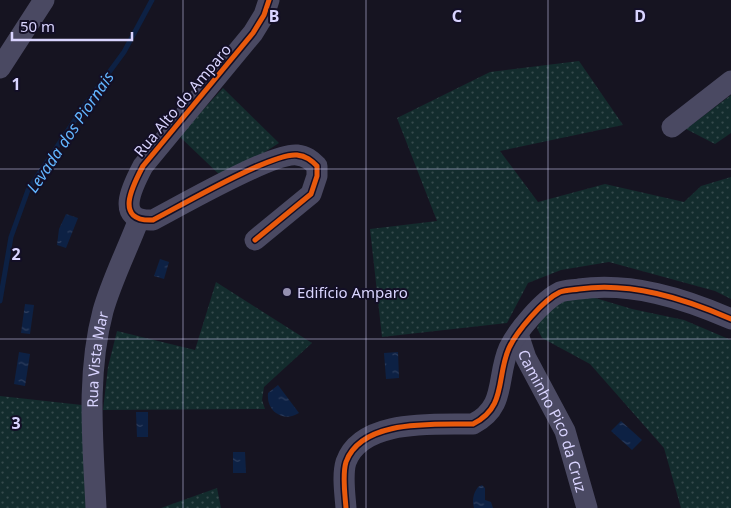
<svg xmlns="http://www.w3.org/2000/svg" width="731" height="508" viewBox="0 0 731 508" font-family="'Noto Sans',sans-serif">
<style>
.grass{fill:url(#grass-dots)}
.water{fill:url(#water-ripples)}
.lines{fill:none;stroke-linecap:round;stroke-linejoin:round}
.stream{stroke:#0d2144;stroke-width:5}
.minor{stroke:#4a4962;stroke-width:21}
.cycleway-casing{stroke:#130f26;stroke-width:8}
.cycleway{stroke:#e8590c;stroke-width:5}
.grid{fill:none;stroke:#d9d4ff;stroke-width:1;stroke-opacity:0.55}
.poi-dot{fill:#9591b1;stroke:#130f26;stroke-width:2}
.labels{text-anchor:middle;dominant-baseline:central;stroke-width:4;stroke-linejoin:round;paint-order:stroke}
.street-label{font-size:15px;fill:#d9d4ff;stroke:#130f26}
.poi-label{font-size:15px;fill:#d9d4ff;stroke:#130f26;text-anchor:start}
.water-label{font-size:16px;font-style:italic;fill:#62b6ff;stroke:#130f26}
.grid-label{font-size:16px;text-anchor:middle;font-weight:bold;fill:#d9d4ff;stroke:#130f26;stroke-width:4;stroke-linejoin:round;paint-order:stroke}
</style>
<defs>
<pattern id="grass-dots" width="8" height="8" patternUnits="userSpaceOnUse" patternTransform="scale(1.25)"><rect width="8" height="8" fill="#132c2d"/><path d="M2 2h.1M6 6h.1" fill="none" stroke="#354a4c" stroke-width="1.8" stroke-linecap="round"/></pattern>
<pattern id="water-ripples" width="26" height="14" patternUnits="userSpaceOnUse" patternTransform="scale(1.25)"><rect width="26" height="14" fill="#0d2144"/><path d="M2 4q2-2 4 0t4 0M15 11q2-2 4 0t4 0" fill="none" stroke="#304060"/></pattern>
</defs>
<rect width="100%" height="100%" fill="#161421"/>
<g class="grass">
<polygon points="579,61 623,125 500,151 538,202 605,184 684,202 701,186 731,177 731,299 715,291 609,262 561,270 528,283 507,323 382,337 370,229 437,221 397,118 490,72"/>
<polygon points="223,88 279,143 224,179 179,136"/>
<polygon points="731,95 731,133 715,144 686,129"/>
<polygon points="216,282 312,343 264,387 262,400 265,409 103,410 108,367 117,331 195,350"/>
<polygon points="592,297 632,309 684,320 731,340 731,508 681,508 664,448 590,364 542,338 537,328 546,308 562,299"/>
<polygon points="0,396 82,405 87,508 0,508"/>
<polygon points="217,488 221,508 161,508"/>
</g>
<g class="water">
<polygon points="66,214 78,218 66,248 57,245 59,229"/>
<polygon points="160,259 169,262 164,279 154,276"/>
<polygon points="25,304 34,305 30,334 21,333"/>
<polygon points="19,352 30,354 25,386 14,384"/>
<polygon points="398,352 399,378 386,379 384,353"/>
<path d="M 278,385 L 299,413 C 283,423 266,411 268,393 Z"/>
<polygon points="148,412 148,437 137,437 136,412"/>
<polygon points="621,421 642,440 632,450 611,431"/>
<polygon points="233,452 245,452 246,473 233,473"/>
<path d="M 482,485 L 485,488 L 485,500 L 491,502 L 493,508 L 474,508 C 472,500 473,494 478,487 Z"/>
</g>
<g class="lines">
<polyline class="stream" points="0,301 11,237 28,190 85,105 124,52 152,0"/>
<g class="minor">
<polyline points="0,68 44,0"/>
<polyline points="672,127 731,81"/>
<path d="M 255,240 L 311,194 L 317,176 L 317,166 C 311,160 306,156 297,155 C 273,152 180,206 153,220 C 113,222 133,185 143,166 L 253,33 L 264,15 L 269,0"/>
<path id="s1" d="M 518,334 L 526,358 L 565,431 L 587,508"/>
<path id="s2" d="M 96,508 C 93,443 86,375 103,311 C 111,282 128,248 139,219"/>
<path d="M 346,508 C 345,494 342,475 346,462 C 362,418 436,425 473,424 C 507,407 496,377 509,348 C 517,331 543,300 560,292 C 566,290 573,290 579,289 C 631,282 683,298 731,319"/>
</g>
<defs>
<g id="cycleway">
<path d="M 255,240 L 311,194 L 317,176 L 317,166 C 311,160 306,156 297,155 C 273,152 180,206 153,220 C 113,222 133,185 143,166 L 253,33 L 264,15 L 269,0"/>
<path d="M 346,508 C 345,494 342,475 346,462 C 362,418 436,425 473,424 C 507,407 496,377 509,348 C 517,331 543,300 560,292 C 566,290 573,290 579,289 C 631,282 683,298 731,319"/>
</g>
</defs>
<use href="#cycleway" class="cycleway-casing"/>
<use href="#cycleway" class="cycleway"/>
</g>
<path class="grid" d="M 183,0 L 183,508M 366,0 L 366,508M 548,0 L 548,508M 0,169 L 731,169M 0,339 L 731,339"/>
<circle class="poi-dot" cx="287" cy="292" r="5"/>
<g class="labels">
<g class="street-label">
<text transform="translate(182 100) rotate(-50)">Rua Alto do Amparo</text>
<text stroke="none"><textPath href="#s2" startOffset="149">Rua Vista Mar</textPath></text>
<text stroke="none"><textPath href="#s1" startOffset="94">Caminho Pico da Cruz</textPath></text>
</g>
<g class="poi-label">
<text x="297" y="292">Edifício Amparo</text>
</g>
<g class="water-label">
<text transform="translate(70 132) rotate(-56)">Levada dos Piornais</text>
</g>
</g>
<g class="grid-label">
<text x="274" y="22">B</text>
<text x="457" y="22">C</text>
<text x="640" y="22">D</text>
<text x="16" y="90">1</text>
<text x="16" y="260">2</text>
<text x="16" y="429">3</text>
</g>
<path d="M12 32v8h120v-8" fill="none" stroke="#d9d4ff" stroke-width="2.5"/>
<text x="20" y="32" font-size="15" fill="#d9d4ff" stroke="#130f26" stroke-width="4" paint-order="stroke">50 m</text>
</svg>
